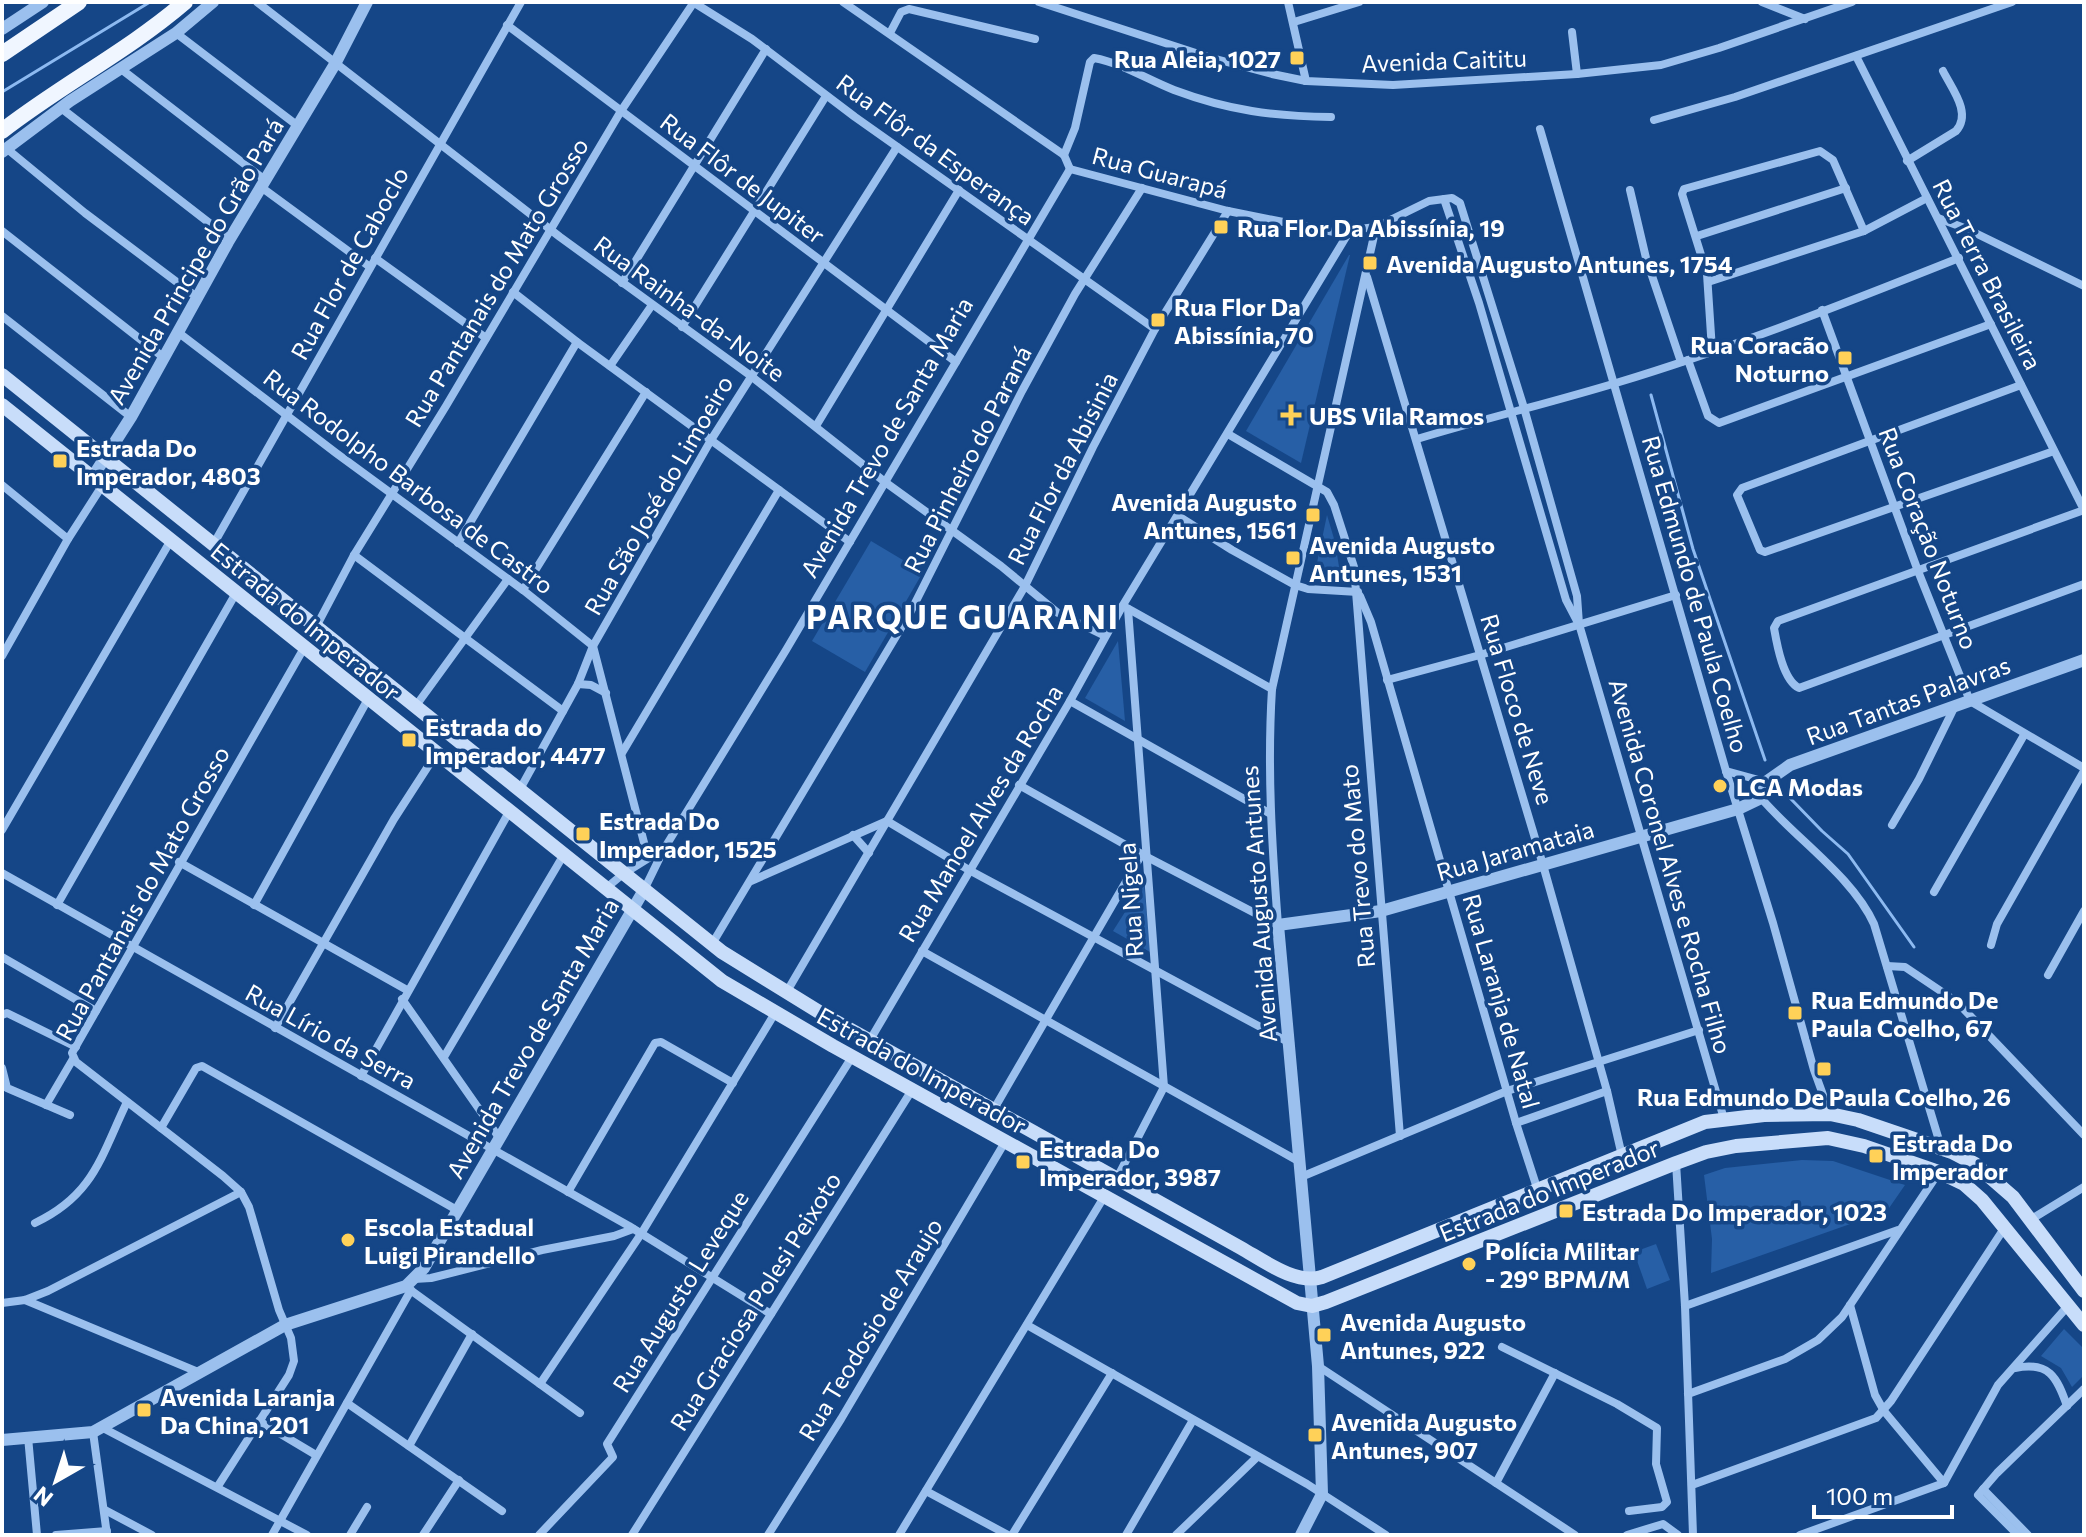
<svg xmlns="http://www.w3.org/2000/svg" width="2086" height="1537" viewBox="0 0 2086 1537" font-family="Commissioner,sans-serif">
<style>
.green{fill:#275fa6}
.lines{fill:none;stroke-linecap:round;stroke-linejoin:round}
.stream{stroke:#8dbaf1;stroke-width:3}
.minor{stroke:#9bc0ee;stroke-width:8}
.tertiary{stroke:#9bc0ee;stroke-width:12}
.secondary{stroke:#c8ddfa;stroke-width:14}
.trunk{stroke:#f0f6ff;stroke-width:16}
.poi-dot{fill:#ffd158;stroke:#154687;stroke-width:3}
.labels{text-anchor:middle;dominant-baseline:central;stroke-width:7;stroke-linejoin:round;paint-order:stroke}
.poi-label{font-size:24px;font-weight:bold;fill:#fff;stroke:#154687;text-anchor:start}
.street-label{font-size:24px;fill:#fff;stroke:#154687}
.district-label{font-size:32px;font-weight:bold;letter-spacing:2px;fill:#fff;stroke:#154687}
</style>
<rect width="100%" height="100%" fill="#154687"/>
<g class="green">
<polygon points="1349,255 1350,255 1301,463 1246,431"/>
<polygon points="1327,515 1335,542 1341,579 1314,577"/>
<polygon points="871,541 923,572 865,672 812,641"/>
<polygon points="1118,641 1125,721 1085,698"/>
<polygon points="1144,882 1150,952 1113,931"/>
<polygon points="1802,1160 1833,1161 1905,1185 1887,1211 1711,1273 1712,1239 1704,1175 1725,1168"/>
<polygon points="1656,1244 1670,1280 1647,1289 1634,1252"/>
<polygon points="2064,1329 2084,1349 2084,1375 2072,1387 2061,1368 2041,1356"/>
</g>
<g class="lines">
<g class="stream">
<polyline points="2,92 150,2"/>
<polyline points="1651,395 1693,549 1765,760"/>
<polyline points="1790,798 1822,831 1848,854 1914,947"/>
</g>
<g class="minor">
<polyline points="257,2 560,237 751,376 885,482 1001,566 1058,613 1105,636"/>
<polyline points="693,2 752,39 855,117 1155,329"/>
<polyline points="843,2 1064,155 1070,169"/>
<polyline points="1039,2 1208,57 1272,74 1306,81 1393,85 1577,74 1661,65 1719,48 1852,2"/>
<polyline points="1288,2 1306,81"/>
<polyline points="1762,2 1805,19"/>
<polyline points="1294,22 1359,2"/>
<polyline points="507,25 956,362"/>
<polyline points="1572,32 1577,74"/>
<polyline points="176,33 298,126"/>
<polyline points="890,33 901,12 909,9 1035,39"/>
<path d="M 1856,56 L 2084,510 L 1778,621 L 1774,628 C 1777,645 1783,680 1799,688 L 2084,584"/>
<polyline points="121,69 265,180"/>
<polyline points="61,108 230,239"/>
<polyline points="1654,120 1735,97 2012,2"/>
<polyline points="1540,129 1726,771 1773,923 1814,1070 1830,1114"/>
<polyline points="6,148 85,213 198,298"/>
<path d="M 1064,155 L 1075,128 L 1090,62 L 1094,58 C 1122,63 1148,80 1174,90 C 1230,111 1273,116 1331,117"/>
<path d="M 1907,161 L 1956,131 C 1972,113 1952,89 1943,71"/>
<polyline points="1070,169 1228,211 1334,232 1376,227 1429,201 1452,198 1460,203 1524,408 1577,596 1579,624 1724,1119"/>
<polyline points="261,187 370,267"/>
<polyline points="1630,190 1646,258 1681,362"/>
<polyline points="1444,199 1479,303 1566,600 1577,621"/>
<polyline points="1938,218 1967,229 2084,286"/>
<polyline points="2,231 163,357"/>
<polyline points="1697,236 1846,188"/>
<polyline points="375,258 486,338"/>
<polyline points="1367,277 1543,865 1607,1091 1622,1156"/>
<polyline points="1708,282 1864,231 1927,198"/>
<polyline points="622,283 766,49"/>
<polyline points="513,292 577,342 850,542"/>
<polyline points="1822,310 1918,571 1970,701 2084,768"/>
<polyline points="2,316 131,417"/>
<polyline points="682,327 826,96"/>
<polyline points="179,333 336,453 523,590 593,646 648,858"/>
<polyline points="1712,350 1707,274 1682,194 1684,189 1820,151 1833,160 1864,231"/>
<polyline points="1688,360 1708,416 1719,423 1991,324"/>
<polyline points="610,366 652,305"/>
<polyline points="2021,385 1742,488 1737,495 1760,550 1765,552 2054,451"/>
<polyline points="816,426 959,190"/>
<polyline points="1228,434 1327,492 1334,505 1354,567 1400,1136"/>
<path d="M 1417,439 C 1483,419 1550,403 1616,383 C 1732,348 1846,303 1959,258"/>
<polyline points="2,485 68,539"/>
<polyline points="1178,516 1232,550 1295,585 1308,589 1358,592"/>
<polyline points="458,543 577,342"/>
<polyline points="213,545 521,2"/>
<polyline points="354,555 563,711"/>
<polyline points="523,590 646,392"/>
<polyline points="1360,596 1371,622 1516,1123 1538,1191"/>
<polyline points="1127,608 1272,689"/>
<polyline points="316,627 354,555 446,406 621,111 694,2"/>
<polyline points="2,656 68,539 102,486"/>
<polyline points="1387,680 1480,655 1676,595"/>
<polyline points="578,684 591,685 606,693"/>
<polyline points="1070,701 1269,813"/>
<polyline points="415,707 508,579"/>
<polyline points="622,753 779,490"/>
<polyline points="1726,771 1766,782"/>
<path d="M 1019,785 L 1147,857 L 1278,925 C 1272,846 1267,769 1272,689 L 1376,227"/>
<polyline points="519,791 578,684 593,646 711,440 897,147"/>
<path d="M 1761,798 C 1796,839 1852,876 1874,924 L 1941,1147"/>
<polyline points="1892,825 1919,779 1954,708"/>
<polyline points="2,830 171,540"/>
<polyline points="853,835 869,853"/>
<polyline points="179,862 407,990"/>
<polyline points="2,873 629,1226 771,1314"/>
<polyline points="751,881 887,821 969,870 1290,1043"/>
<polyline points="605,889 623,874 663,849"/>
<polyline points="644,890 664,849 786,650 1070,169"/>
<polyline points="1934,892 2024,735"/>
<polyline points="57,905 236,593"/>
<polyline points="254,905 368,699"/>
<polyline points="712,944 910,613 1022,391 1075,294 1142,188"/>
<polyline points="1991,945 1997,924 2084,771"/>
<polyline points="922,951 1300,1162"/>
<polyline points="2,957 96,1011"/>
<polyline points="1887,966 1905,967 1957,1002 2084,1135"/>
<polyline points="2048,975 2084,911"/>
<polyline points="786,993 1025,586 1093,447 1155,329 1228,211"/>
<polyline points="402,999 500,1139"/>
<polyline points="2,1015 7,1013 76,1047"/>
<polyline points="275,1028 394,819 436,754"/>
<polyline points="870,1040 1070,701 1123,605 1349,232"/>
<polyline points="444,1057 563,856"/>
<polyline points="2,1068 7,1088 70,1115"/>
<polyline points="361,1076 509,812"/>
<polyline points="46,1105 73,1059"/>
<polyline points="994,1109 1142,854"/>
<polyline points="1516,1123 1607,1091"/>
<polyline points="161,1128 196,1068 202,1066 457,1210"/>
<polyline points="1676,1163 1685,1306 1693,1535"/>
<polyline points="1301,1177 1507,1091 1699,1030"/>
<polyline points="1117,1178 1164,1087 1128,609"/>
<polyline points="568,1192 655,1043 661,1042 733,1083"/>
<polyline points="2030,1220 2084,1187"/>
<path d="M 35,1223 C 94,1195 101,1156 127,1102"/>
<polyline points="414,1279 431,1278 542,1250 614,1236 633,1229"/>
<polyline points="409,1289 580,1413"/>
<polyline points="25,1300 198,1372"/>
<polyline points="2,1303 25,1300 48,1291 241,1192"/>
<polyline points="1850,1305 1875,1395 1884,1411 1944,1483"/>
<polyline points="1685,1306 1898,1230"/>
<polyline points="1027,1325 1307,1484 1386,1535"/>
<polyline points="1502,1347 1617,1404 1657,1428 1656,1464 1667,1502 1662,1507 1629,1511"/>
<polyline points="1318,1366 1575,1535"/>
<path d="M 2015,1368 C 2049,1361 2057,1377 2067,1406"/>
<polyline points="540,1384 641,1234 775,1013"/>
<polyline points="1688,1394 1785,1359 1818,1340 1842,1317 1939,1172"/>
<polyline points="347,1403 502,1511"/>
<polyline points="259,1421 316,1455"/>
<polyline points="103,1428 307,1535"/>
<polyline points="93,1432 107,1535"/>
<polyline points="28,1437 37,1535"/>
<polyline points="409,1446 472,1334"/>
<polyline points="1496,1483 1555,1373"/>
<polyline points="1692,1485 1876,1418 1891,1401 2005,1227"/>
<polyline points="218,1486 289,1375 294,1361 291,1338 279,1310 249,1207 241,1192 223,1176 76,1062 72,1053 304,648"/>
<polyline points="1983,1489 2028,1535"/>
<polyline points="926,1491 1008,1535"/>
<polyline points="105,1510 152,1535"/>
<polyline points="56,1535 107,1531"/>
<polyline points="272,1535 411,1290"/>
<polyline points="350,1535 367,1507"/>
<polyline points="423,1535 459,1480"/>
<polyline points="539,1535 613,1457 607,1444 852,1057"/>
<polyline points="632,1535 912,1090"/>
<polyline points="768,1535 841,1419 1005,1142"/>
<polyline points="899,1535 1104,1197"/>
<polyline points="1012,1535 1112,1373"/>
<polyline points="1126,1535 1193,1420"/>
<polyline points="1176,1535 1257,1457"/>
<polyline points="1627,1535 1663,1524 1678,1535"/>
<polyline points="1800,1535 1944,1483 1998,1385 2067,1307"/>
<polyline points="2018,1535 1978,1495 1997,1473 2084,1389"/>
</g>
<g class="tertiary">
<polyline points="2,29 43,2"/>
<polyline points="2,152 70,101 176,33 213,2"/>
<polyline points="92,478 131,417 228,242 335,64 367,2"/>
<polyline points="2,1440 93,1432 285,1325 406,1286 424,1268 644,890"/>
<polyline points="1301,1535 1322,1494 1318,1366 1278,925 1381,911 1738,809 1761,798 1766,782 1790,765 2084,660"/>
</g>
<g class="secondary">
<path d="M 2,375 L 722,952 L 824,1015 L 1241,1248 C 1264,1261 1296,1285 1322,1277 L 1705,1122 L 1764,1115 L 1830,1114 L 1858,1120 L 1952,1152 L 1975,1164 L 2013,1197 L 2084,1291"/>
<polyline points="2,405 722,981 833,1046 1297,1303 1312,1306 1326,1302 1676,1163 1706,1152 1736,1146 1828,1138 1864,1146 1939,1172 1964,1184 1982,1200 2084,1325"/>
</g>
<g class="trunk">
<polyline points="2,54 79,2"/>
<path d="M 2,131 C 61,85 128,51 185,2"/>
</g>
</g>
<g class="poi-dot">
<rect x="1289" y="50" width="16" height="16" rx="4"/>
<rect x="1213" y="219" width="16" height="16" rx="4"/>
<rect x="1362" y="255" width="16" height="16" rx="4"/>
<rect x="1150" y="312" width="16" height="16" rx="4"/>
<rect x="1837" y="350" width="16" height="16" rx="4"/>
<path d="M1287 403h8v8h8v8h-8v8h-8v-8h-8v-8h8z"/>
<rect x="52" y="453" width="16" height="16" rx="4"/>
<rect x="1305" y="507" width="16" height="16" rx="4"/>
<rect x="1285" y="550" width="16" height="16" rx="4"/>
<rect x="401" y="732" width="16" height="16" rx="4"/>
<circle cx="1720" cy="786" r="8"/>
<rect x="575" y="826" width="16" height="16" rx="4"/>
<rect x="1787" y="1005" width="16" height="16" rx="4"/>
<rect x="1816" y="1061" width="16" height="16" rx="4"/>
<rect x="1868" y="1148" width="16" height="16" rx="4"/>
<rect x="1015" y="1154" width="16" height="16" rx="4"/>
<rect x="1558" y="1203" width="16" height="16" rx="4"/>
<circle cx="348" cy="1240" r="8"/>
<circle cx="1469" cy="1264" r="8"/>
<rect x="1316" y="1327" width="16" height="16" rx="4"/>
<rect x="136" y="1402" width="16" height="16" rx="4"/>
<rect x="1307" y="1427" width="16" height="16" rx="4"/>
</g>
<g class="labels">
<g class="poi-label">
<text x="1281" y="58" text-anchor="end">Rua Aleia, 1027</text>
<text x="1237" y="227">Rua Flor Da Abissínia, 19</text>
<text x="1386" y="263">Avenida Augusto Antunes, 1754</text>
<text x="1174" y="306">Rua Flor Da<tspan x="1174" dy="28">Abissínia, 70</tspan></text>
<text x="1829" y="344" text-anchor="end">Rua Coracão<tspan x="1829" dy="28">Noturno</tspan></text>
<text x="1309" y="415">UBS Vila Ramos</text>
<text x="76" y="447">Estrada Do<tspan x="76" dy="28">Imperador, 4803</tspan></text>
<text x="1297" y="501" text-anchor="end">Avenida Augusto<tspan x="1297" dy="28">Antunes, 1561</tspan></text>
<text x="1309" y="544">Avenida Augusto<tspan x="1309" dy="28">Antunes, 1531</tspan></text>
<text x="425" y="726">Estrada do<tspan x="425" dy="28">Imperador, 4477</tspan></text>
<text x="1736" y="786">LCA Modas</text>
<text x="599" y="820">Estrada Do<tspan x="599" dy="28">Imperador, 1525</tspan></text>
<text x="1811" y="999">Rua Edmundo De<tspan x="1811" dy="28">Paula Coelho, 67</tspan></text>
<text x="1824" y="1096" text-anchor="middle">Rua Edmundo De Paula Coelho, 26</text>
<text x="1892" y="1142">Estrada Do<tspan x="1892" dy="28">Imperador</tspan></text>
<text x="1039" y="1148">Estrada Do<tspan x="1039" dy="28">Imperador, 3987</tspan></text>
<text x="1582" y="1211">Estrada Do Imperador, 1023</text>
<text x="364" y="1226">Escola Estadual<tspan x="364" dy="28">Luigi Pirandello</tspan></text>
<text x="1485" y="1250">Polícia Militar<tspan x="1485" dy="28">- 29º BPM/M</tspan></text>
<text x="1340" y="1321">Avenida Augusto<tspan x="1340" dy="28">Antunes, 922</tspan></text>
<text x="160" y="1396">Avenida Laranja<tspan x="160" dy="28">Da China, 201</tspan></text>
<text x="1331" y="1421">Avenida Augusto<tspan x="1331" dy="28">Antunes, 907</tspan></text>
</g>
<g class="street-label">
<text transform="translate(1444 60) rotate(-2)">Avenida Caititu</text>
<text transform="translate(936 149) rotate(36)">Rua Flôr da Esperança</text>
<text transform="translate(1160 172) rotate(15)">Rua Guarapá</text>
<text transform="translate(743 178) rotate(37)">Rua Flôr de Jupiter</text>
<text transform="translate(195 261) rotate(-60)">Avenida Principe do Grão Pará</text>
<text transform="translate(349 263) rotate(-61)">Rua Flor de Caboclo</text>
<text transform="translate(1988 274) rotate(63)">Rua Terra Brasileira</text>
<text transform="translate(496 282) rotate(-59)">Rua Pantanais do Mato Grosso</text>
<text transform="translate(690 308) rotate(36)">Rua Rainha-da-Noite</text>
<text transform="translate(886 437) rotate(-60)">Avenida Trevo de Santa Maria</text>
<text transform="translate(967 459) rotate(-63)">Rua Pinheiro do Paraná</text>
<text transform="translate(1062 468) rotate(-63)">Rua Flor da Abisinia</text>
<text transform="translate(409 481) rotate(37)">Rua Rodolpho Barbosa de Castro</text>
<text transform="translate(658 495) rotate(-60)">Rua São José do Limoeiro</text>
<text transform="translate(1929 538) rotate(69)">Rua Coração Noturno</text>
<text transform="translate(1696 594) rotate(74)">Rua Edmundo de Paula Coelho</text>
<text transform="translate(306 621) rotate(39)">Estrada do Imperador</text>
<text transform="translate(1908 700) rotate(-20)">Rua Tantas Palavras</text>
<text transform="translate(1518 709) rotate(73)">Rua Floco de Neve</text>
<text transform="translate(980 813) rotate(-59)">Rua Manoel Alves da Rocha</text>
<text transform="translate(1515 850) rotate(-16)">Rua Jaramataia</text>
<text transform="translate(1357 866) rotate(-95)">Rua Trevo do Mato</text>
<text transform="translate(1671 866) rotate(74)">Avenida Coronel Alves e Rocha Filho</text>
<text transform="translate(142 893) rotate(-61)">Rua Pantanais do Mato Grosso</text>
<text transform="translate(1130 900) rotate(-94)">Rua Nigela</text>
<text transform="translate(1258 904) rotate(-94)">Avenida Augusto Antunes</text>
<text transform="translate(1502 1001) rotate(74)">Rua Laranja de Natal</text>
<text transform="translate(331 1036) rotate(29)">Rua Lírio da Serra</text>
<text transform="translate(532 1038) rotate(-60)">Avenida Trevo de Santa Maria</text>
<text transform="translate(922 1070) rotate(29)">Estrada do Imperador</text>
<text transform="translate(1549 1190) rotate(-22)">Estrada do Imperador</text>
<text transform="translate(680 1291) rotate(-58)">Rua Augusto Leveque</text>
<text transform="translate(755 1301) rotate(-58)">Rua Graciosa Polesi Peixoto</text>
<text transform="translate(870 1329) rotate(-59)">Rua Teodosio de Araujo</text>
</g>
<g class="district-label">
<text x="963" y="616">PARQUE GUARANI</text>
</g>
</g>
<rect width="2086" height="1537" fill="none" stroke="#ffffff" stroke-width="8"/>
<g transform="translate(56 1481) rotate(219)" stroke="#154687" stroke-width="6" paint-order="stroke">
<path d="M0-6L14 30L0 20L-14 30Z" fill="#ffffff"/>
<text y="-12" font-size="22" font-weight="bold" text-anchor="middle" fill="#ffffff">N</text>
</g>
<path d="M1814 1505v12h138v-12" fill="none" stroke="#ffffff" stroke-width="4"/>
<text x="1826" y="1505" font-size="24" fill="#ffffff" stroke="#154687" stroke-width="6" paint-order="stroke">100 m</text>
</svg>
